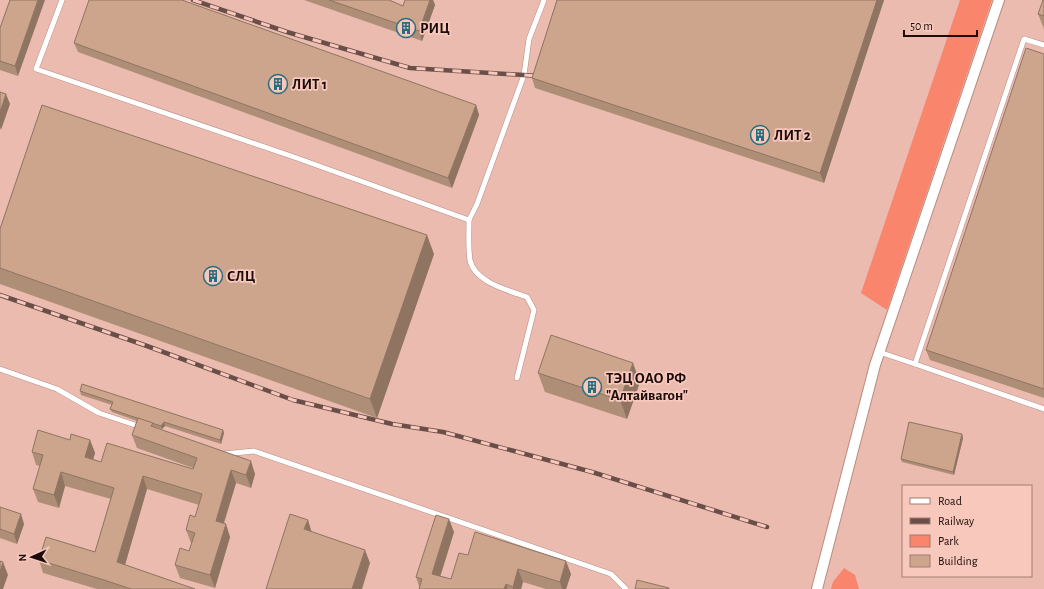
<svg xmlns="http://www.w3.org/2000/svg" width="1044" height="589" viewBox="0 0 1044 589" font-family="'Alegreya Sans',sans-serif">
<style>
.green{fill:#f8856c}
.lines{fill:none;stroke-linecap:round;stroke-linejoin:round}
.lane-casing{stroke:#b98c81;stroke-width:6}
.street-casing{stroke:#b98c81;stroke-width:12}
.lane{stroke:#fff;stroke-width:5}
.street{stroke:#fff;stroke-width:10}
.rail-casing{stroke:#6a4e48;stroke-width:4.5}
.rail{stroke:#f8c8bd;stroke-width:3;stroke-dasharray:9;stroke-linecap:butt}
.wall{fill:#af8e78}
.shaded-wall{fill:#8f7462}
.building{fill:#cca58c;stroke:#8f7462}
.labels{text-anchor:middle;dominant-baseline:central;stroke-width:3.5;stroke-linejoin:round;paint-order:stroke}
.poi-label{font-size:15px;font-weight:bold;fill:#1c0c09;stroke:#f8c8bd;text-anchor:start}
</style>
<rect width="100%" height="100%" fill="#ebbbb0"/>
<g class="green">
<polygon points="960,0 992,0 887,310 861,293"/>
<polygon points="844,568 855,575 859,589 831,589 833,582"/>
</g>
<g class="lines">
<defs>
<g id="lane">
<polyline points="62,0 36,69 294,157 469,220 477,204 524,75 529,39 544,0"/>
<path d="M 469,220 C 469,233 468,247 470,260 C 474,282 510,291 527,297 L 534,310 L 517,378"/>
<polyline points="879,352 915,364 1024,39 1044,45"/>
<polyline points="915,364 1044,409"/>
<polyline points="0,369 57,389 99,413 141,427"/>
<polyline points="224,454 254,451 611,574 626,589"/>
</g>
<polyline id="street" points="817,589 875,365 999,0"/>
</defs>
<use href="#lane" class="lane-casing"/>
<use href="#street" class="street-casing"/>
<use href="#lane" class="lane"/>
<use href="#street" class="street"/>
<defs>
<g id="rail">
<polyline points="193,0 287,32 410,68 539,76"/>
<polyline points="0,295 147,346 293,400 392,424 443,432 592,472 767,527"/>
</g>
</defs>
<use href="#rail" class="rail-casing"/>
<use href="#rail" class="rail"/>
</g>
<g class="wall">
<polygon points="10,0 18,76 0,70 0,28"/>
<polygon points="304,0 389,0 403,6 430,0 433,0 435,5 422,41"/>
<polygon points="557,0 884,0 824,183 535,88 532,78"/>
<polygon points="1044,0 1044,29 1038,14"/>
<polygon points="74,43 476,105 479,115 452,188 78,52"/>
<polygon points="1044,54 1044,398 930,360 926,350"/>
<polygon points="0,229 434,254 377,418 0,284"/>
<polygon points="538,373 640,382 627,419 545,392"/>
<polygon points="80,391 223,430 224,433 221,444 165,426 162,429 154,427 255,474 251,488 236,483 224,524 230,537 215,588 180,578 175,565 189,551 192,543 191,543 186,530 195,517 199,505 147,489 125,565 195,589 97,589 43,573 39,560 95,552 111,499 65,486 59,508 38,502 33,489 40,466 36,465 32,452 70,440 90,440 95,453 93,459 101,462 193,469 193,468 137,448 132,435 137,421 112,412 110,409 112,405 81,395"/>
<polygon points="962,434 963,438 954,475 902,462 901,459"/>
<polygon points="0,507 24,524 17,544 0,538"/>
<polygon points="454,532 440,576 451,579 468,555 571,574 566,589 546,589 523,582 521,589 419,589 419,586 416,577"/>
</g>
<g class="shaded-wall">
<polygon points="38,0 45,0 18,76 15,66"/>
<polygon points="430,0 433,0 435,5 422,41 419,31"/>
<polygon points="877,0 884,0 824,183 820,173"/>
<polygon points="6,94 10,104 1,130 0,127 0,112"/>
<polygon points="476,105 479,115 452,188 448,178"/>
<polygon points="427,235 434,254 377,418 370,399"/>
<polygon points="633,363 640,382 627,419 620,400"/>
<polygon points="164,422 165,426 162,429 161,426"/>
<polygon points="223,430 224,433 221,444 220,440"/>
<polygon points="962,434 963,438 954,475 953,472"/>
<polygon points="90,440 95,453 90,470 85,457"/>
<polygon points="251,461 255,474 251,488 246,475"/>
<polygon points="231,470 236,483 220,534 216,521"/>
<polygon points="61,472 65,486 59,508 54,495"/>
<polygon points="143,476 147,489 122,575 117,562"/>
<polygon points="21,514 24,524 17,544 14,534"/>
<polygon points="449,519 454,532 437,587 432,574"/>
<polygon points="308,520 312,533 304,529"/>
<polygon points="226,524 230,537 215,588 210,575"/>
<polygon points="365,550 370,563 362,589 352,589"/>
<polygon points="566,561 571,574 566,589 562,589 560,582"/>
<polygon points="3,562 8,575 3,589 0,589 0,572"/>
<polygon points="518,569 523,582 521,589 513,589 513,587"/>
<polygon points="506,584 508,589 504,589"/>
</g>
<g class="building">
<polygon points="10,0 38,0 15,66 0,61 0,28"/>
<polygon points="89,0 182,0 476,105 448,178 74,43"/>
<polygon points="329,0 389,0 403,6 405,0 430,0 419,31"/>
<polygon points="557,0 877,0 820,173 532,78"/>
<polygon points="1043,0 1044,0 1044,16 1038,14"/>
<polygon points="1026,48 1044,54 1044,389 926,350"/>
<polygon points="0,92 6,94 0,112"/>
<polygon points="42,105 427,235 370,399 0,268 0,229"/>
<polygon points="551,335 633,363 620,400 538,373"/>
<polygon points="82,384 223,430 220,440 164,422 161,426 110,409 113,402 80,391"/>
<polygon points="138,418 153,423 151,426 251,461 246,475 231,470 216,521 226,524 210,575 175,565 180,548 189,551 195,533 186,530 190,515 195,517 202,494 143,476 117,562 195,589 131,589 104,580 39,560 46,537 95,552 114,488 61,472 54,495 33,489 43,455 32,452 38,430 70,440 71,434 90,440 85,457 101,462 107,443 193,469 197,458 132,435"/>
<polygon points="909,422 962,434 953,472 901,459"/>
<polygon points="0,507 21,514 14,534 0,529"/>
<polygon points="290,514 308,520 304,529 365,550 352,589 266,589"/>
<polygon points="436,515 449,519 432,574 451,579 459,553 468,555 475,532 566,561 560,582 518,569 513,587 506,584 504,589 419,589 422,579 416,577"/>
<polygon points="0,561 3,562 0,572"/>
<polygon points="637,580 669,588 669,589 635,589"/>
</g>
<defs>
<symbol id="building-ring" viewBox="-11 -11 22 22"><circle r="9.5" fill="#f8c8bd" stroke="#286e7d" stroke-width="1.5"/><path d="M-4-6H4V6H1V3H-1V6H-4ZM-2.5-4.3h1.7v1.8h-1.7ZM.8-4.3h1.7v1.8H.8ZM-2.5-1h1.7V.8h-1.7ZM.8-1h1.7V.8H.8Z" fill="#286e7d"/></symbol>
</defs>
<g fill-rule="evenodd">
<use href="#building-ring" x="395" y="17" width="22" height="22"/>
<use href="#building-ring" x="267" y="73" width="22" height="22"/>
<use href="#building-ring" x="749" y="124" width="22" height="22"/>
<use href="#building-ring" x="202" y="265" width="22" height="22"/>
<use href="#building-ring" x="581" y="376" width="22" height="22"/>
</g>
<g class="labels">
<g class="poi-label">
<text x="420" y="28">РИЦ</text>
<text x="292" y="84">ЛИТ 1</text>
<text x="774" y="135">ЛИТ 2</text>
<text x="227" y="276">СЛЦ</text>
<text x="606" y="378">ТЭЦ ОАО РФ<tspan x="606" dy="17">"Алтайвагон"</tspan></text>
</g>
</g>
<rect x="902" y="485" width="130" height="92" fill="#f8c8bd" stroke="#a07d75"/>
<rect x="910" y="498" width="20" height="6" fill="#ffffff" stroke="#a07d75"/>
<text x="938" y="505" font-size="12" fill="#1c0c09">Road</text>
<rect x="910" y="518" width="20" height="6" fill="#6a4e48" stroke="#a07d75"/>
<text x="938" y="525" font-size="12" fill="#1c0c09">Railway</text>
<rect x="910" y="535" width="20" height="12" fill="#f8856c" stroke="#a07d75"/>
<text x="938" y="545" font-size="12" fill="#1c0c09">Park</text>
<rect x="910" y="555" width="20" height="12" fill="#cca58c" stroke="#a07d75"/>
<text x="938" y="565" font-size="12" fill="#1c0c09">Building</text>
<g transform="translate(32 557) rotate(267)" stroke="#f8c8bd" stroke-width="3" paint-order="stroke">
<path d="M0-3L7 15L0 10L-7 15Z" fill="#1c0c09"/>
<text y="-6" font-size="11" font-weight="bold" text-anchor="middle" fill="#1c0c09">N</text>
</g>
<path d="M904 30v6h73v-6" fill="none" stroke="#1c0c09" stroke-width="2"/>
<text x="910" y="30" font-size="12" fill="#1c0c09" stroke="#f8c8bd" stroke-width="3" paint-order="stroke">50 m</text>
</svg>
